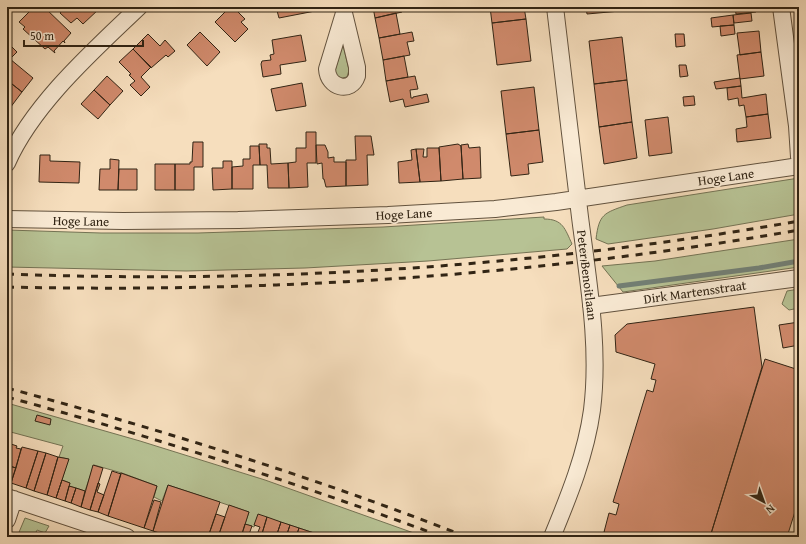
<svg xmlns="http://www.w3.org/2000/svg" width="806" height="544" font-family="'Gentium Book Plus',serif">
  <rect width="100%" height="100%" fill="#f6debd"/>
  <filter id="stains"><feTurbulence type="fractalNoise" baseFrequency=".005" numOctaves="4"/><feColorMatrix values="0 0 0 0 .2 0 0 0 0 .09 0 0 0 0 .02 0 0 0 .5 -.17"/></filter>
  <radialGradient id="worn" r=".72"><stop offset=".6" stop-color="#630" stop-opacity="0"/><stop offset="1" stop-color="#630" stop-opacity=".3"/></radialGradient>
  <!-- green -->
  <path fill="#b7c294" stroke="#747354" d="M343,45L349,70L347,77L342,78L337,76L335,71L336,67Z
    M799,178V214L713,229L608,244L596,239C599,214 604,213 627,205Z
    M544,217V219C563,219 565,229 572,244L567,249L428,261L305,268L186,271L7,267V230L101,233H198L383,227Z
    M799,239V267L623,292L602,266L655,261Z
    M799,289V308L789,310L782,304L787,291Z
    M7,403L140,441L265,480L425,537H361L349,532L347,537H327L258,515L254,527L245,524L249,512L168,485L162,501L154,497L157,486L122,473L94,465L85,491L69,486L70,483L62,480L68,459L59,457L63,446L7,431Z
    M25,518L49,526L45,533L37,530L34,537H17Z"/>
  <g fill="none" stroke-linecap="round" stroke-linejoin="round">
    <!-- stream -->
    <path stroke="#727f75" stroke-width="5" d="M619,286L759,268L799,261"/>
  </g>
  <!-- building -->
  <path fill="#d08a6c" stroke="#312414" d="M34,7H44L71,33L64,41L65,43L63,41L54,51L55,53L48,47L45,49L23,29L25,27L19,22Z
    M65,7L68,8L69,7H96L99,9L83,24L77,18L71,23L60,13Z
    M230,7H233L245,19L241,22L248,29L235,42L215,22Z
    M276,7H314L315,11L279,18Z
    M373,7H402V12L375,18Z
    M490,7H524L526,19L492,23Z
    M586,7H620V11L587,14Z
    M735,7H755L756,12L736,14Z
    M396,13L400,34L379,38L375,18Z
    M751,13L752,21L734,23L733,15Z
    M733,15L734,25L712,27L711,18Z
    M526,19L531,61L497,65L492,23Z
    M734,25L735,34L721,36L720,26Z
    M759,31L761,52L740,55L737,33Z
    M200,32L220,52L207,66L187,45Z
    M412,32L414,41L407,42L410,55L383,60L379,38Z
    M148,34L160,46L165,40L175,51L168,57L166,55L151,68L133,49Z
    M675,34H684L685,46L676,47Z
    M301,35L306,61L280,65L281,74L263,77L261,64L262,61L271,60L270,55L274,54L272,40Z
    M622,37L627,80L594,84L589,41Z
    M7,42L17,52L10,59L33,78L22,92L7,80Z
    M133,49L151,67L141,77L150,87L141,96L130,85L135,81L129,75L131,74L119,62Z
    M761,52L764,76L740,79L737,55Z
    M404,56L408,77L386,81L383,60Z
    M679,65H686L688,76L680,77Z
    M107,76L123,91L110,105L94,90Z
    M415,76L418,89L410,90L411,98H413V97L427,94L429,102L405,107L403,99L390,102L386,81Z
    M740,78L741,86L716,89L714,82Z
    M7,80L22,92L10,108L7,105Z
    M627,80L632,122L599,127L594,84Z
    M302,83L306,106L276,111L271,89Z
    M741,86L742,98L766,94L768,114L746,117L744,105L739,106L738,98L728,100L727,88Z
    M534,87L539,130L506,134L501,91Z
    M94,90L110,105L98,119L81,104Z
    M694,96L695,105L684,106L683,97Z
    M768,114L771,138L737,142L736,129L747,127L746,117Z
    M668,117L672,153L649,156L645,120Z
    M632,122L637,158L604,164L599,127Z
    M539,130L543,162L528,164L529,174L511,176L506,134Z
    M306,132H316V163H307L308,187L289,188L288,163L296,162V148H306Z
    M355,136H371L374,155H367L368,185L346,186V160H356Z
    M193,142H203V167H194V190H175V164H190V162H192Z
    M259,144H267V148H270L271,164L288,163L289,188H268L267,165H260Z
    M458,144L461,146L463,179L441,181L439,147Z
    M468,144L469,148L480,147L481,178L463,179L461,145Z
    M316,145H325L328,152V158L334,157V162H346V186L326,187L324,179H323L322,163L317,164Z
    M250,146H259L260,165H253V189H232V167L243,166V159H250Z
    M427,148H439L441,181L420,182L416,149H424L423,157H427Z
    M416,149L420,182L399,183L398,162L412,160L411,150Z
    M40,155H50V161L80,162L79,183L39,182Z
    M110,159L119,160L118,190H99L100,169H110Z
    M223,161H232V189L213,190L212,168H223Z
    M155,164H175V190H155Z
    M119,169H137V190H118Z
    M754,307L762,367L710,537H616L604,532L609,513L616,515L619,504L613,502L647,390L653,392L656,380L651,379L655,364L616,352L615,335L627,324Z
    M799,322V345L783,348L779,325Z
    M765,359L799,370V499L787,537H710Z
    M37,415L51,419L50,425L35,421Z
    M8,443L17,446L16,448L21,449L16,468L7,465Z
    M22,447L38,451L26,488L11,483Z
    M38,451L46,453L34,491L26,488Z
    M46,453L58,457L47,495L34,491Z
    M58,457L69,459L56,498L47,495Z
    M93,465L103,468L90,510L81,507Z
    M9,466L16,468L11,483L7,482V473Z
    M112,471L121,474L108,516L98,512Z
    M121,473L157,486L144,528L108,516Z
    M62,480L70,483L65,501L56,498Z
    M98,483L100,484L97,492L104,495L98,512L90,510Z
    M168,485L220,502L208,537H172L153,531Z
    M69,486L76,488L71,503L65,501Z
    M76,488L85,491L81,507L71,503Z
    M154,500L161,502L153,531L144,528Z
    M229,505L249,512L241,537H218Z
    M216,514L225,517L218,537H208Z
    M258,514L267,517L261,537H256L260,527L254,525Z
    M267,517L281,522L276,537H261Z
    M281,522L290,525L286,537H276Z
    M245,524L252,526L248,537H241Z
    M290,525L299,528L296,537H286Z
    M299,528L317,534L316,537H296Z"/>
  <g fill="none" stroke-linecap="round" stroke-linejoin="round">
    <defs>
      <path id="minor" d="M343,7L344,13L357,67C357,70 357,74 357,76C351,94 328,88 327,69L344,13
        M781,7L797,126L799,157
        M7,163C33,104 93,51 139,7
        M7,219L123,221L238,220L388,215L495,209L556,202L799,166
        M591,306L799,278
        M7,497L127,537
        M7,520L14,499
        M552,537C569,496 586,454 592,410C600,346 588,281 580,217C571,147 563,77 555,7"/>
    </defs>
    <!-- minor casing -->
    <use href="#minor" stroke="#62523e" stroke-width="18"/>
    <!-- minor -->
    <use href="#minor" stroke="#f9ead4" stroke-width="16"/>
    <!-- rail -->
    <path stroke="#312414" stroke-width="3" stroke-dasharray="7 7" stroke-linecap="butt" d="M7,274C272,284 537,267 799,221
      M7,287C272,293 537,276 799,230
      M7,388C162,430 317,478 467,537
      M7,397C154,437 300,484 443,537"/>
  </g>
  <g text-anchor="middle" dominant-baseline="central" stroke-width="3.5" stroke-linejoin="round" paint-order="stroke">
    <!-- street labels -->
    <g font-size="13" fill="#312414" stroke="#f9ead4">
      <text transform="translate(726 177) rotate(-8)">Hoge Lane</text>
      <text transform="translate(404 214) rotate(-3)">Hoge Lane</text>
      <text transform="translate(81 221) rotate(1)">Hoge Lane</text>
      <text transform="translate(587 275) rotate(83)">Peter Benoitlaan</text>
      <text transform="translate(695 292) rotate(-8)">Dirk Martensstraat</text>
    </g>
  </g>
  <!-- margin -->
  <rect width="806" height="544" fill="none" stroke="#f6debd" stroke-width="24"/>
  <rect x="8" y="8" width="790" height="528" fill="none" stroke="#312414" stroke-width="2"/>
  <rect x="12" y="12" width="782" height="520" fill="none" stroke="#312414"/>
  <!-- north arrow -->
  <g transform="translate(764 502) rotate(139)" stroke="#f9ead4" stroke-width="3" paint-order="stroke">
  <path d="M0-3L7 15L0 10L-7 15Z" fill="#312414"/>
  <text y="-6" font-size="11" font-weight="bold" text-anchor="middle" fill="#312414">N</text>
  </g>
  <!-- scale -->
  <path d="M24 40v6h119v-6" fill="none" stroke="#312414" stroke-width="2"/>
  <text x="30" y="40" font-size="12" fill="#312414" stroke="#f9ead4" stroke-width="3" paint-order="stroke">50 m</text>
  <rect width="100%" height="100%" filter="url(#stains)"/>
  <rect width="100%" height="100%" fill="url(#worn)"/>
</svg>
